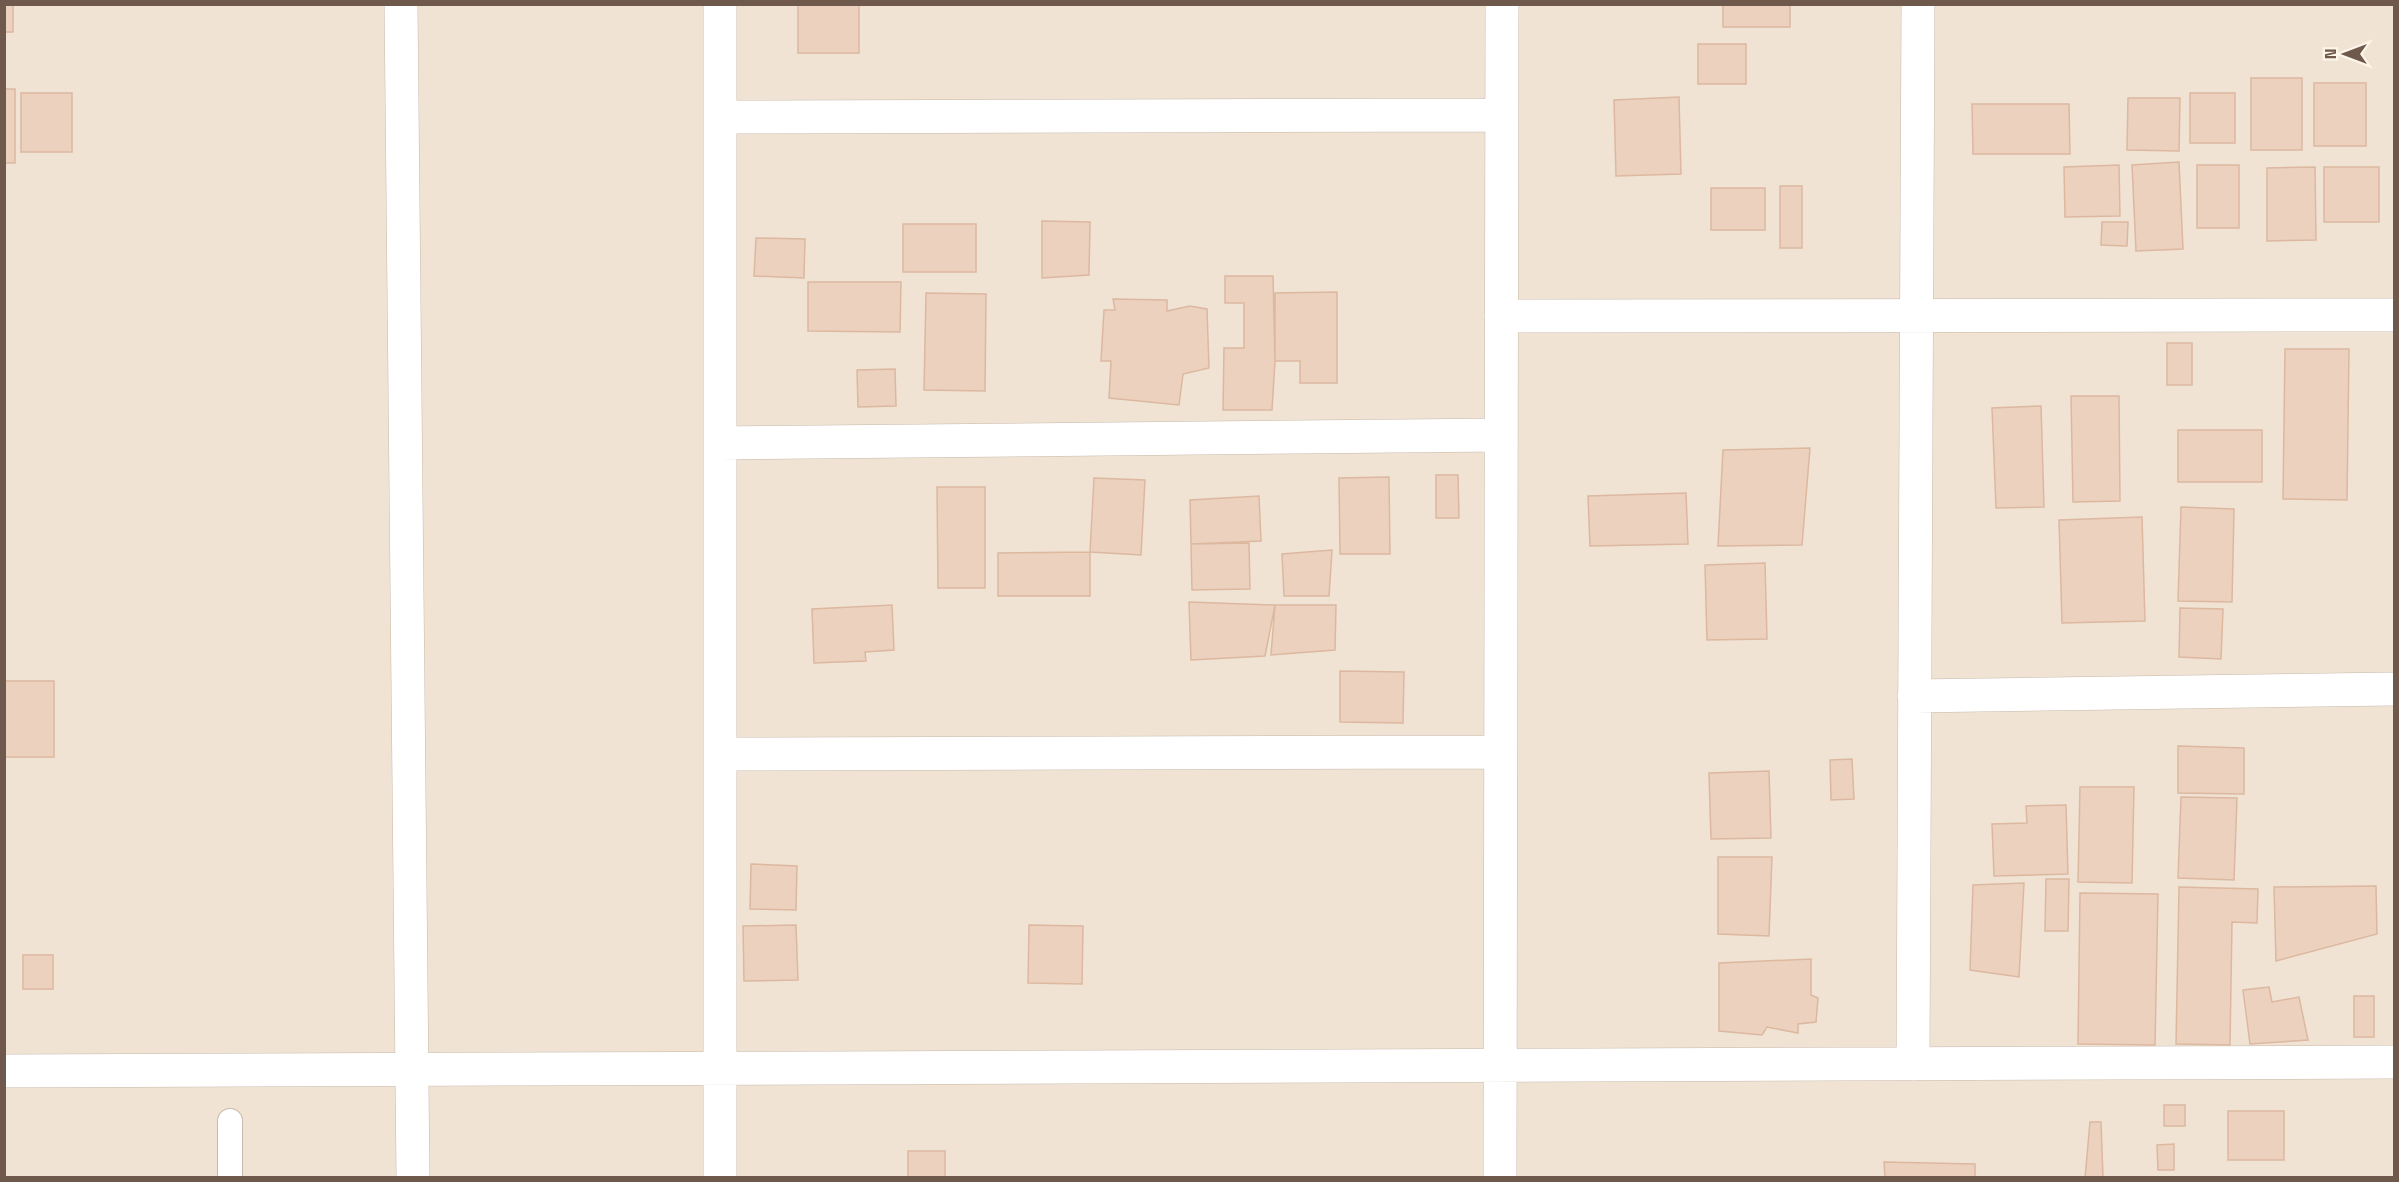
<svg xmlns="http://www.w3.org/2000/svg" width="2399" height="1182" font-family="'Space Grotesk',sans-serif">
  <rect width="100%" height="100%" fill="#f9f1e3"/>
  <!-- residential -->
  <path fill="#f0e3d3" d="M5,5H2394V1177H5Z"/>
  <!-- building -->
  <path fill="#ecd1be" stroke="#dcb8a0" stroke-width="1.5" d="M4,4H13V32H4Z
    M798,4H859V53H798Z
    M1723,4H1790V27H1723Z
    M1698,44H1746V84H1698Z
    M2251,78H2302V150H2251Z
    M2314,83H2366V146H2314Z
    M4,89H15V163H4Z
    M21,93H72V152H21Z
    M2190,93H2235V143H2190Z
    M1679,97L1681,174L1616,176L1614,100Z
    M2128,98H2180L2179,151L2127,150Z
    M1972,104H2069L2070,154H1973Z
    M2179,162L2183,249L2136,251L2132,165Z
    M2119,165L2120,216L2065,217L2064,167Z
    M2197,165H2239V228H2197Z
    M2315,167L2316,240L2267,241V168Z
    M2324,167H2379V222H2324Z
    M1780,186H1802V248H1780Z
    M1711,188H1765V230H1711Z
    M1042,221L1090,222L1089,275L1042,278Z
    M2102,222H2128L2127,246L2101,245Z
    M903,224H976V272H903Z
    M756,238L805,239L804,278L754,276Z
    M1225,276H1273L1275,361L1272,410H1223L1224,348H1244V303H1225Z
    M808,282H901L900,332L808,331Z
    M1337,292V383H1300V361H1275V293Z
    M926,293L986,294L985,391L924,390Z
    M1113,299L1167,300V311L1190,306L1207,309L1209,368L1183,374L1179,405L1109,398L1111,361H1101L1104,310H1115Z
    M2167,343H2192V385H2167Z
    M2285,349H2349L2347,500L2283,499Z
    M895,369L896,406L858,407L857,370Z
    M2071,396H2119L2120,501L2073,502Z
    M2041,406L2044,507L1996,508L1992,408Z
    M2178,430H2262V482H2178Z
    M1810,448L1802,545L1718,546L1723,450Z
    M1436,475H1458L1459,518H1436Z
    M1389,477L1390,554H1340L1339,478Z
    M1094,478L1145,480L1141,555L1090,552Z
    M937,487H985V588H938Z
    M1686,493L1688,544L1590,546L1588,496Z
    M1259,496L1261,541L1191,544L1190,500Z
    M2181,507L2234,509L2232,602L2178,601Z
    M2142,517L2145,621L2062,623L2059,520Z
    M1249,543L1250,589L1192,590L1191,544Z
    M1332,550L1329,596H1284L1282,554Z
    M1090,552V596H998V553Z
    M1765,563L1767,639L1707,640L1705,565Z
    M1189,602L1275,605L1265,656L1191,660Z
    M892,605L894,650L865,652L866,661L814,663L812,609Z
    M1275,605H1336L1335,650L1271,655Z
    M2180,608L2223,609L2221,659L2179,657Z
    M1340,671L1404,672L1403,723L1340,722Z
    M4,681H54V757H4Z
    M2178,746L2244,748V794L2178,793Z
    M1852,759L1854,799L1831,800L1830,760Z
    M1769,771L1771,838L1711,839L1709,773Z
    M2080,787H2134L2132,883L2078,882Z
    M2181,797L2237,798L2234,880L2178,878Z
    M2066,805L2068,874L1994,876L1992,824L2027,823L2026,806Z
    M1718,857H1772L1769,936L1718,934Z
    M751,864L797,866L796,910L750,909Z
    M2046,879H2069L2068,931H2045Z
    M2024,883L2019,977L1970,970L1973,885Z
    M2376,886L2377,934L2276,961L2274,887Z
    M2179,887L2258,889L2257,923L2232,922L2230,1045L2176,1044Z
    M2080,893L2158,894L2155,1045L2078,1044Z
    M796,925L798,980L744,981L743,926Z
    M1029,925L1083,926L1082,984L1028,983Z
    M23,955H53V989H23Z
    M1811,959V995L1818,998L1816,1022L1798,1024V1033L1767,1027L1762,1035L1719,1031V963Z
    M2269,987L2272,1002L2299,997L2308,1040L2250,1044L2243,990Z
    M2354,996H2374V1037H2354Z
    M2164,1105H2185V1126H2164Z
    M2228,1111H2284V1160H2228Z
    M2090,1122H2101L2103,1178H2085Z
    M2174,1144V1170H2158L2157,1145Z
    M908,1151H945V1178H908Z
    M1884,1162L1975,1164V1178H1885Z"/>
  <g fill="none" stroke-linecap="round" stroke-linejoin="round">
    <defs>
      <path id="service" d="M230,1178V1121"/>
      <path id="minor" d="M720,4V1178
        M720,117L1501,115
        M1501,316L2394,315
        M720,443L1501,435
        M1914,696L2394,689
        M720,754L1500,752
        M1913,1064L1918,4
        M4,1071L2394,1062
        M1500,1178L1502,4"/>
      <path id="tertiary" d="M401,4L413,1178"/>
    </defs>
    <!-- service casing -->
    <use href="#service" stroke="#c8b9ab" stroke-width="26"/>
    <!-- minor casing -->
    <use href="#minor" stroke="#c8b9ab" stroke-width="34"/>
    <!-- tertiary casing -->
    <use href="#tertiary" stroke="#c8b9ab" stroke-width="34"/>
    <!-- service -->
    <use href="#service" stroke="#fff" stroke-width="24"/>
    <!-- minor -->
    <use href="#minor" stroke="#fff" stroke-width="33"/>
    <!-- tertiary -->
    <use href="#tertiary" stroke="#fff" stroke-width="33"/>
  </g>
  <!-- border -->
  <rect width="2399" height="1182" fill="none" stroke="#6e594c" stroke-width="12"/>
  <!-- north arrow -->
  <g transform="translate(2345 54) rotate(270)" stroke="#fdf5e9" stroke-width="4.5" paint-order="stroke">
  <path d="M0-4.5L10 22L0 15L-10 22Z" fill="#6e594c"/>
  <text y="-9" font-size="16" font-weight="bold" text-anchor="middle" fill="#6e594c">N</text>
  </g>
</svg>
